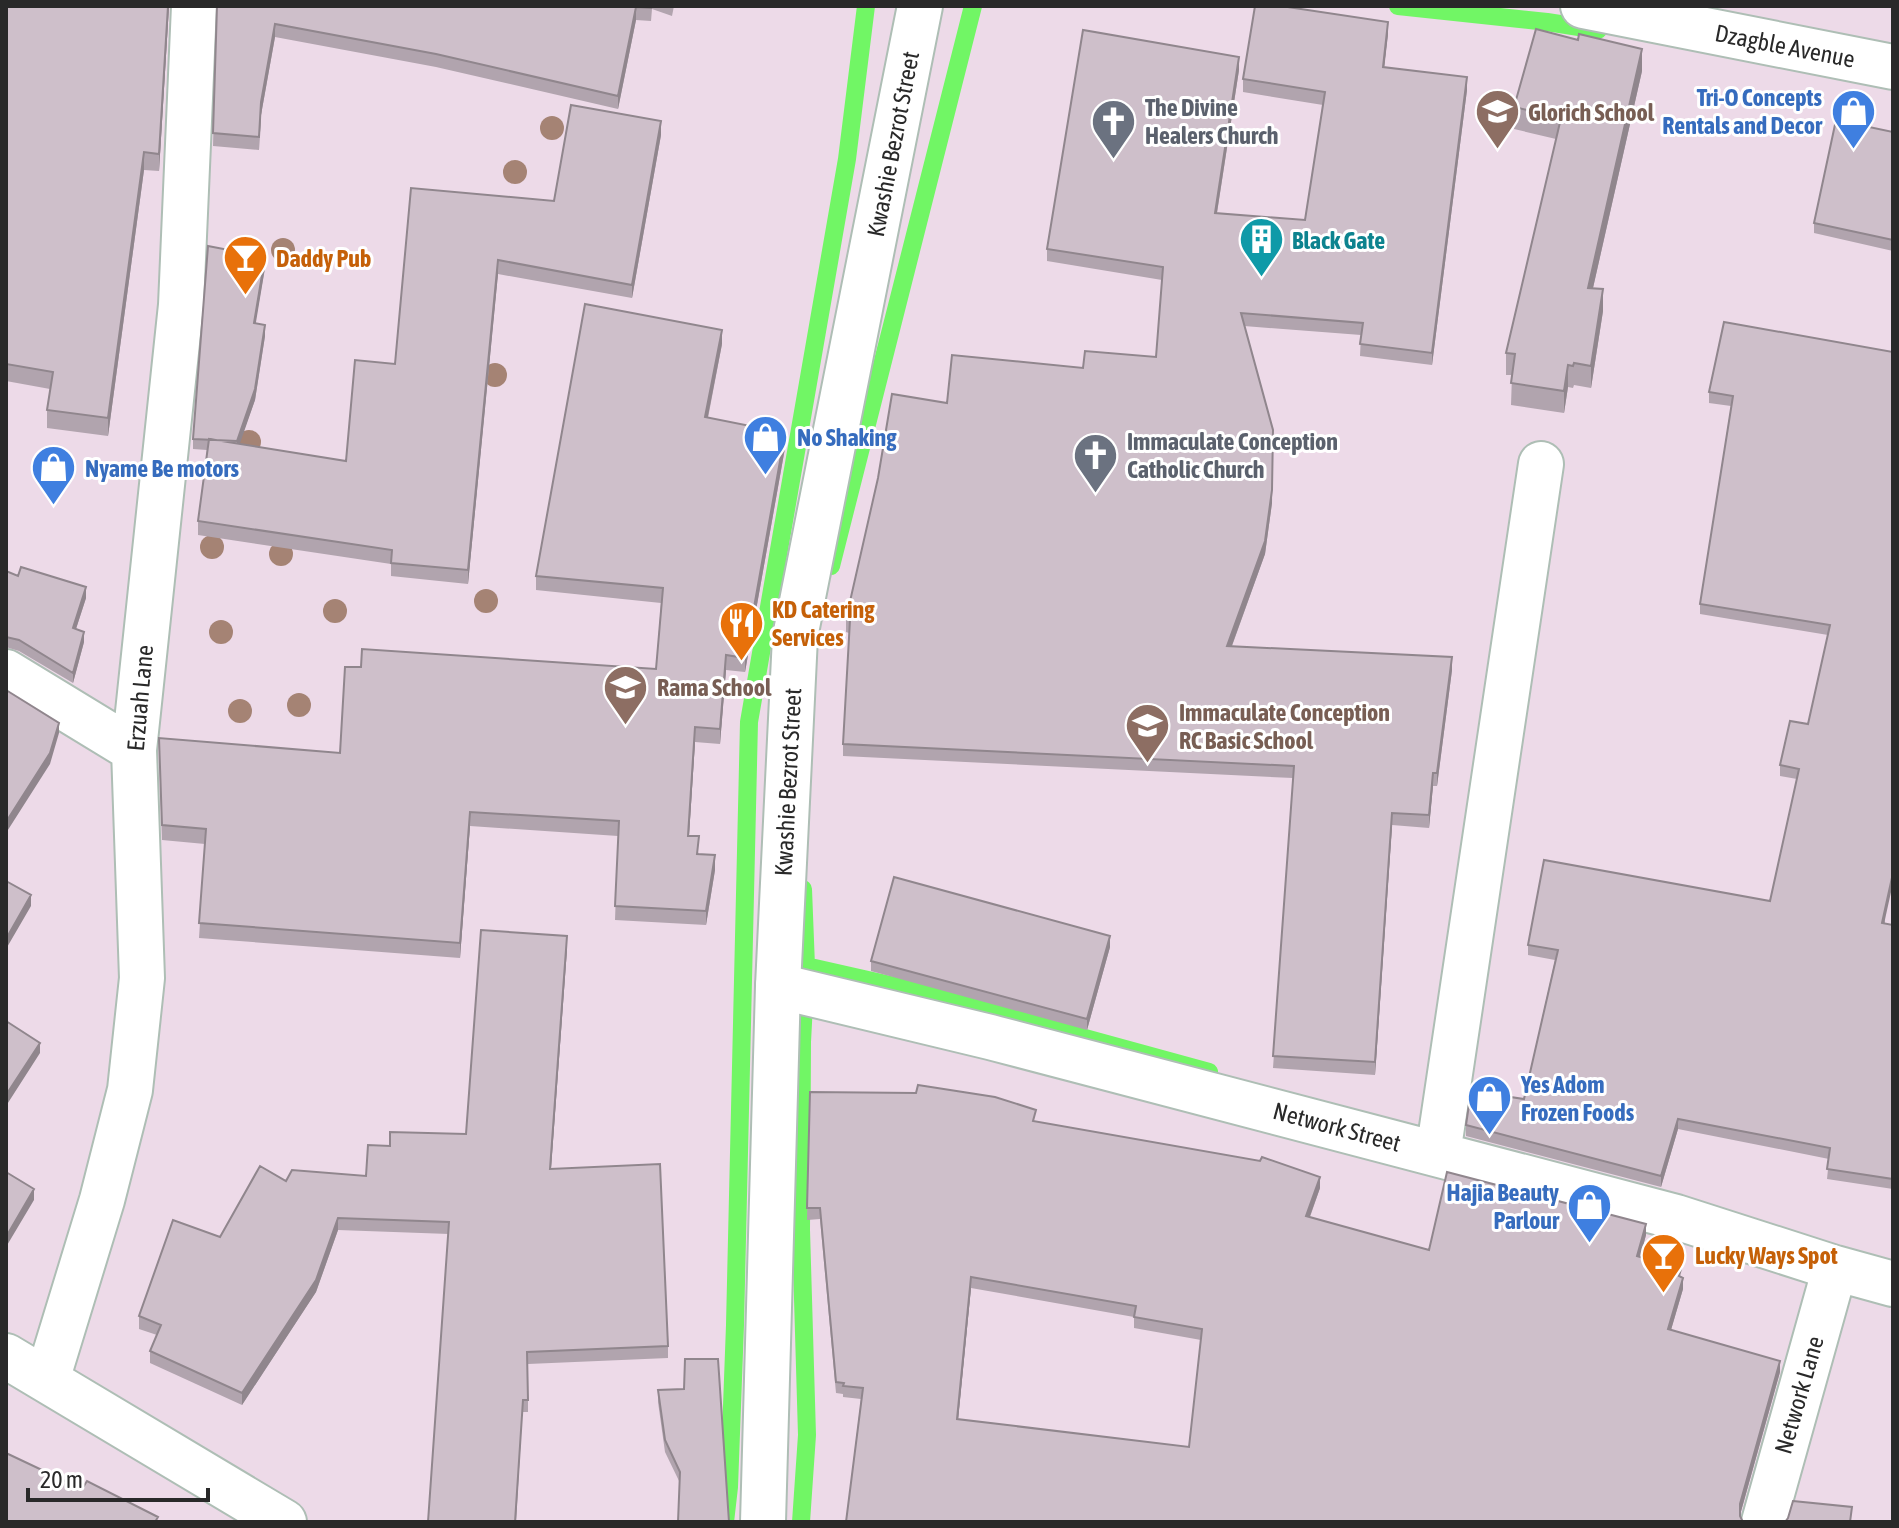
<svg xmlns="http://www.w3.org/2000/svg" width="1899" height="1528" font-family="'Asap Condensed',sans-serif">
  <rect width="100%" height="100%" fill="#eddae8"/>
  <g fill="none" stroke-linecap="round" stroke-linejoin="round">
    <!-- stream -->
    <path stroke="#71f665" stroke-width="18" d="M1398,6L1547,22L1598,30
      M831,566L973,6
      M806,966L899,987L1209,1072
      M725,1522L729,1487L735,1325L749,722L847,159L866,6
      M801,1522L807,1435L801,1230L802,1042L806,966L803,889"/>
    <defs>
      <path id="minor" d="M1583,6L1893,67
        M6,672L134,750
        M778,986L990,1037L1676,1217L1835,1268L1893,1284
        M1438,1154L1541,464
        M6,1356L284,1522
        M47,1380L102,1200L130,1090L142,978L134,750L181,305L194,6
        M1764,1522L1835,1268"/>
      <path id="tertiary" d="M763,1522L778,986L795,637L920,6"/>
    </defs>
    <!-- minor casing -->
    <use href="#minor" stroke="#aebeb5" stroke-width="48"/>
    <!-- tertiary casing -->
    <use href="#tertiary" stroke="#aebeb5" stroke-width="48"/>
    <!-- minor -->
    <use href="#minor" stroke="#fff" stroke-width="44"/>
    <!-- tertiary -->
    <use href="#tertiary" stroke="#fff" stroke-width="44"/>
  </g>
  <!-- trees -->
  <g fill="#a58374">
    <circle cx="552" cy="128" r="12"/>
    <circle cx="515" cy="172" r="12"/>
    <circle cx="283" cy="250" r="12"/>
    <circle cx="495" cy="375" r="12"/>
    <circle cx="249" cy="442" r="12"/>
    <circle cx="212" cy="547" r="12"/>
    <circle cx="281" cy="554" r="12"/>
    <circle cx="486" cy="601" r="12"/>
    <circle cx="335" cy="611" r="12"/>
    <circle cx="221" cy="632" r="12"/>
    <circle cx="299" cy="705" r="12"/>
    <circle cx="240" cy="711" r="12"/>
  </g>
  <!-- wall -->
  <path fill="#b1a4ae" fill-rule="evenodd" d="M6,6H169L159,171L144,170L108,436L47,428V410L50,389L6,381Z
    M217,6H674L672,16L652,9L651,21L636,20L618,109L436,67L275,37L261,115L259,150L213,146Z
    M1388,34L1384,67L1467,90L1432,365L1360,356L1361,335L1244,326L1272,503L1265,554L1232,646L1452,670L1437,786H1433L1429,828L1392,825L1375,1075L1273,1068L1293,778L843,756V744L849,633L846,632V619L947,403L1083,368L1156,357L1162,280L1047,261V249L1239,70L1217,213L1305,220L1323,105L1243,92V79Z
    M1642,71L1593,288L1603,311L1591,388L1574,385L1573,388L1568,387L1564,413L1511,405L1512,375H1506V353L1556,139L1514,129V107Z
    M1893,132V251L1814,233V223Z
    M661,135L632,298L498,274L468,584L391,576V564L198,535V521L207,450L193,449V439L265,268L255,324L265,336L255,400L239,444L346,461L395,364L554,201Z
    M722,344L708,418L785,448L745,672L726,670L720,744L695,742L689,836L699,854L715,870L706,925L615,920L618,836L470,826L460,958L199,938L205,844L162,840L159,753H340L656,669L661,603L536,590V576Z
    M1893,352L1885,923L1893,925V1189L1827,1179L1829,1159L1678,1129L1661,1187L1466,1136V1125L1524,1099L1555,960L1528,955V945L1770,901L1797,779L1780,776V765L1808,724L1828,635L1700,614V604L1731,406L1709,403V392Z
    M6,571L18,576L86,598L76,629L84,642L73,683L19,651L6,647Z
    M1110,947L1087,1030L871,971V961Z
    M567,949L551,1169L668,1346V1358L528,1364V1412H523L449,1234L338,1230L316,1292L242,1405L150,1363V1351L157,1335L139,1329V1316L220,1237L286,1181L366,1176L390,1146L466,1134Z
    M810,1092L1036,1122L1320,1188L1310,1217L1429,1250L1646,1235L1640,1257L1681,1277L1683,1289L1671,1330L1780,1372L1740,1515L846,1522L861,1399L843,1397V1394L836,1393L820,1219L807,1220ZM971,1288L1134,1317V1328L1201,1340L1189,1447L958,1420Z
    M658,1390L729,1522L680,1483L665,1452L658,1402Z"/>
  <!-- shaded-wall -->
  <path fill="#90868d" d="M168,6H169L159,171V154Z
    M636,7V20L618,109V96Z
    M1388,22V34L1383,79V67Z
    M275,24V37L261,115L259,150L261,102Z
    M1642,49V71L1588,310V288Z
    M1239,57V70L1215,225V213Z
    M1467,77V90L1432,365V353Z
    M661,121V135L632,298V285Z
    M144,152V170L108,436V418Z
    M265,257V268L254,334V323Z
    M498,260V274L468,584V570Z
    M1603,289V311L1591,388V366Z
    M265,325V336L255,400L237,452V441Z
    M722,330V344L705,431V417Z
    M1568,365V387L1564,413V391Z
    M1273,430L1272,503L1265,554L1227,659V646Z
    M785,433V448L745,672V658Z
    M86,587V598L73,638V628Z
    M84,632V642L73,683V673Z
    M726,655V670L720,744V729Z
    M1452,657V670L1437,786V773Z
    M59,723V733L50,764L6,833V822Z
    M695,727V742L688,850V836Z
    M1433,773V786L1429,828V815Z
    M470,812V826L460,958V943Z
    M1392,813V825L1375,1075V1062Z
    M715,855V870L706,925V911Z
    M1893,873V883L1882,933V923Z
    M31,895V906L6,949V939Z
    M567,936V949L550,1181V1169Z
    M1110,936V947L1087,1030V1019Z
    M40,1043V1053L6,1106V1095Z
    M1678,1119V1129L1661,1187V1176Z
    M1320,1177V1188L1306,1227V1216Z
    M34,1189V1200L6,1247V1237Z
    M338,1218V1230L316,1292L242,1405V1393Z
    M1646,1224V1235L1637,1268V1256Z
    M971,1277V1288L957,1431V1419Z
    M1683,1278V1289L1668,1340V1329Z
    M1780,1361V1372L1740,1515V1504Z
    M523,1400L516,1522H515Z"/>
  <!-- building -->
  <path fill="#cebfca" stroke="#90868d" stroke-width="2" fill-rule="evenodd" d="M6,6H168L159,154L144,152L108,418L47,410L53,372L6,364Z
    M217,6H651V8L636,7L618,96L436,54L275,24L261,102L259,137L213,133Z
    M1255,6H1281L1388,22L1383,67L1467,77L1432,353L1360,344L1363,323L1241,313L1273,430L1272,490L1265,541L1227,646L1452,657L1437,773H1433L1429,815L1392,813L1375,1062L1273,1056L1294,766L843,744L850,620L846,619L878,478L892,394L947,403L952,355L1083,368L1085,351L1156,357L1163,267L1047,249L1083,30L1239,57L1215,213L1305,220L1325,92L1243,79Z
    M1536,29L1578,40L1579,34L1642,49L1588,288L1603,289L1591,366L1574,363L1573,366L1568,365L1564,391L1511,383L1515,354L1506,353L1561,118L1514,107Z
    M571,105L661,121L632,285L498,260L468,570L391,563L392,550L198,521L209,439L346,461L355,360L395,364L411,188L554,201Z
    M1836,120L1893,132V240L1814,223Z
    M208,246L265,257L254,323L265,325L255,389L237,441L193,439Z
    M585,304L722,330L705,417L785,433L745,658L726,655L720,729L695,727L688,836H699L697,854L715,855L706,911L615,906L619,821L470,812L460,943L199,923L206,829L162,825L159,738L340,753L345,667H361L362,649L656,669L663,588L536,576Z
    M1724,322L1893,352V873L1882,923L1893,925V1179L1827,1169L1830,1148L1678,1119L1661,1176L1466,1125L1471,1091L1524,1099L1558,950L1528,945L1544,860L1770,901L1799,769L1780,765L1790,721L1808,724L1830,625L1700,604L1733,396L1709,392Z
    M21,567L86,587L73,628L84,632L73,673L19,640L6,637V571L18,576Z
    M6,690L59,723L50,753L6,822Z
    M894,877L1110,936L1087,1019L871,961Z
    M6,881L31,895L6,939Z
    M481,930L567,936L550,1169L660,1164L668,1346L527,1352L528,1400H523L515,1522H428L449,1222L338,1218L316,1280L242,1393L150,1351L161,1325L139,1316L173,1220L220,1237L260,1166L286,1181L292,1170L366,1176L368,1145L390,1146V1132L466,1134Z
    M6,1021L40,1043L6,1095Z
    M918,1085L995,1097L1036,1110L1033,1121L1260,1161L1262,1157L1320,1177L1306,1216L1429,1250L1447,1172L1646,1224L1637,1256L1681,1269L1679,1276L1683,1278L1668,1329L1780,1361L1740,1504V1516L1743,1522H846L863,1388L843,1386L844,1383L836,1382L820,1208H807L810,1092L916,1093ZM971,1277L1136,1306L1134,1317L1202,1329L1189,1447L957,1419Z
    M6,1172L34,1189L6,1237Z
    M685,1359H718L729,1522H678L680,1472L665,1440L658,1390L684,1389Z
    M6,1453L82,1489L87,1481L158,1517L155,1522H6Z
    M1793,1501L1852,1507L1850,1522H1785L1788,1518Z"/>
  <!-- icons -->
  <defs>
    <symbol id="shop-pin" viewBox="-11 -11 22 30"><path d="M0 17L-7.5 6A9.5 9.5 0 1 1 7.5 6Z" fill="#3f7fe0" stroke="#fff"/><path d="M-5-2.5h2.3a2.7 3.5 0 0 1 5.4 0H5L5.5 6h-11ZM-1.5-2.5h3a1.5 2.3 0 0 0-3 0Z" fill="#fff"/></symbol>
    <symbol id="school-pin" viewBox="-11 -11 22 30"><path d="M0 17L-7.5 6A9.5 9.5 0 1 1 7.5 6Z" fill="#8d6e63" stroke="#fff"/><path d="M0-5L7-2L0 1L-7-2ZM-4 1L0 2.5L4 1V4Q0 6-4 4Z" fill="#fff"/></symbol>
    <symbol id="church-pin" viewBox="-11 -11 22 30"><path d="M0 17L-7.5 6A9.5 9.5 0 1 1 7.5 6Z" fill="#6b7280" stroke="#fff"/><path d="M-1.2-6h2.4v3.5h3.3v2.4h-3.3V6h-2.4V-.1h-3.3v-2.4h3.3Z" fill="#fff"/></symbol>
    <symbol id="building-pin" viewBox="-11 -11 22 30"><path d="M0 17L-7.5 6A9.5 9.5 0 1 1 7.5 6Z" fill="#0f9aa8" stroke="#fff"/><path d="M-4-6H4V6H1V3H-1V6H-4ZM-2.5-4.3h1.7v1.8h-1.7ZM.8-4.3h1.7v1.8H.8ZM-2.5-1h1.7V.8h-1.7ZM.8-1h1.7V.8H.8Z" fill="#fff"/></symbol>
    <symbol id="bar-pin" viewBox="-11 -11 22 30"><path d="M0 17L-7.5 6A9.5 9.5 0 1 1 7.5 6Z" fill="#e8710a" stroke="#fff"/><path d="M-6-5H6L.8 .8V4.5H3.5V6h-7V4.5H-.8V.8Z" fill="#fff"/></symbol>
    <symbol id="restaurant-pin" viewBox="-11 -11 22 30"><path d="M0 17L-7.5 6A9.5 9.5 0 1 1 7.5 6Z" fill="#e8710a" stroke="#fff"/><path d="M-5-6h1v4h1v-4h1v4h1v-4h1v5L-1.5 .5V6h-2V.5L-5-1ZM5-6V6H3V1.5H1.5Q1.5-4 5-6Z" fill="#fff"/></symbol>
  </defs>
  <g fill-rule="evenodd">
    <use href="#shop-pin" x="1828" y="86" width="51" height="69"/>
    <use href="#school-pin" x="1472" y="86" width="51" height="69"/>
    <use href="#church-pin" x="1088" y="96" width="51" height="69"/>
    <use href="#building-pin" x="1236" y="214" width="51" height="69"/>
    <use href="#bar-pin" x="220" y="232" width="51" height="69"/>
    <use href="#shop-pin" x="740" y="412" width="51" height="69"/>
    <use href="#church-pin" x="1070" y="430" width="51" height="69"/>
    <use href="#shop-pin" x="28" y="442" width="51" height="69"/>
    <use href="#restaurant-pin" x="716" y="598" width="51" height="69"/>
    <use href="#school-pin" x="600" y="662" width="51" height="69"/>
    <use href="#school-pin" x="1122" y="700" width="51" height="69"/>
    <use href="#shop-pin" x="1464" y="1072" width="51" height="69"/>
    <use href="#shop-pin" x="1564" y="1180" width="51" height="69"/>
    <use href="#bar-pin" x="1638" y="1230" width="51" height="69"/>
  </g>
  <g text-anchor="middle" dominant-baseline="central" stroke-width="6" stroke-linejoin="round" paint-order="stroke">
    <!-- street labels -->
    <g font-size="24" fill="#292929" stroke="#fff">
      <text transform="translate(1785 46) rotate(11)">Dzagble Avenue</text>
      <text transform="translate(893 144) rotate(-79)">Kwashie Bezrot Street</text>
      <text transform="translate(140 698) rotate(-85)">Erzuah Lane</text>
      <text transform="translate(788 782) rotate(-87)">Kwashie Bezrot Street</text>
      <text transform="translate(1337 1127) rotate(15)">Network Street</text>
      <text transform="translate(1799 1395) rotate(-74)">Network Lane</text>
    </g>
    <!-- shop labels -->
    <g font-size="24" font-weight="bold" fill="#366cbe" stroke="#fff" text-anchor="start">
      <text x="1822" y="97" text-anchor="end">Tri-O Concepts<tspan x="1822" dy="28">Rentals and Decor</tspan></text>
      <text x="797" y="437">No Shaking</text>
      <text x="85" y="468">Nyame Be motors</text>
      <text x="1521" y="1084">Yes Adom<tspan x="1521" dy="28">Frozen Foods</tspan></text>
      <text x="1559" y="1192" text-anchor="end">Hajia Beauty<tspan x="1559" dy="28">Parlour</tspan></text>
    </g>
    <!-- worship labels -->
    <g font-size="24" font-weight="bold" fill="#5b616d" stroke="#fff" text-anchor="start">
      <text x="1145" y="107">The Divine<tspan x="1145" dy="28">Healers Church</tspan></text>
      <text x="1127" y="441">Immaculate Conception<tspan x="1127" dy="28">Catholic Church</tspan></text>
    </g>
    <!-- education labels -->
    <g font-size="24" font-weight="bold" fill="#785e54" stroke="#fff" text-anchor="start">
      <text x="1528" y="112">Glorich School</text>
      <text x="657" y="687">Rama School</text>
      <text x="1179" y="712">Immaculate Conception<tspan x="1179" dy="28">RC Basic School</tspan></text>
    </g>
    <!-- culture labels -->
    <g font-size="24" font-weight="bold" fill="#0d838f" stroke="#fff" text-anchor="start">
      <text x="1292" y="240">Black Gate</text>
    </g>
    <!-- food labels -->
    <g font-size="24" font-weight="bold" fill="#c56008" stroke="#fff" text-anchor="start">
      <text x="276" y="258">Daddy Pub</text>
      <text x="772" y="609">KD Catering<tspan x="772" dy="28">Services</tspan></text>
      <text x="1695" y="1255">Lucky Ways Spot</text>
    </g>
  </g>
  <!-- border -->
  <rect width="1899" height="1528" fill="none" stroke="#292929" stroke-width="16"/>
  <!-- scale -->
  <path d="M28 1488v12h180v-12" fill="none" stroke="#292929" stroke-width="4"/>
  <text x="40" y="1488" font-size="24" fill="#292929" stroke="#ffffff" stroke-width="6" paint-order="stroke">20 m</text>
</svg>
